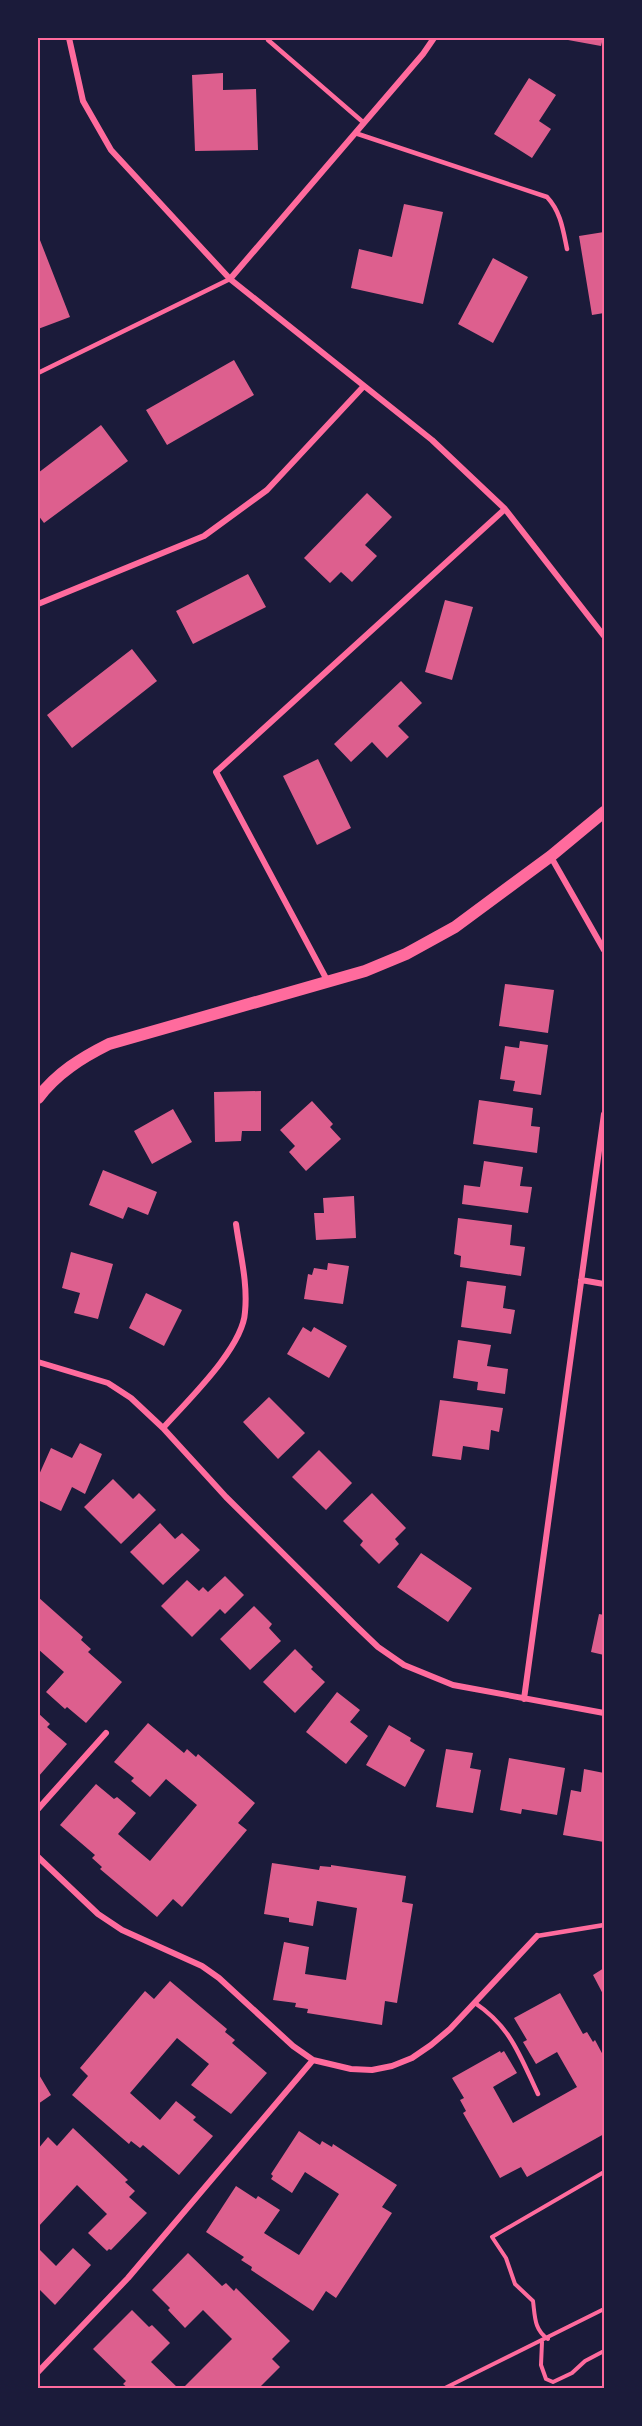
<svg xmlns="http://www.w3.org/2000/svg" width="642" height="2426" font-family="Barlow,sans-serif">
  <rect width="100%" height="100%" fill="#1b1b3a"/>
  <!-- building -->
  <path fill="#dd5f8e" d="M557,38H603L601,46Z
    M223,73V90L256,89L258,150L195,151L192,75Z
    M529,78L556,95L539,121L551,129L532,158L494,134Z
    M404,204L443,212L423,304L351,288L359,249L392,257Z
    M604,232V313L592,315L579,236Z
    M38,235L70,317L38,329Z
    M493,258L528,277L493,343L458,324Z
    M234,360L254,395L167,445L146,410Z
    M101,425L128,461L44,523L38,515V473Z
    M367,493L392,517L365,545L377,556L352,582L341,572L330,583L304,558Z
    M248,574L266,607L193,644L176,611Z
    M445,600L473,607L452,680L425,672Z
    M132,649L157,681L72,748L47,715Z
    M401,681L422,703L398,726L409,737L387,758L372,742L351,762L334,744Z
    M318,759L351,828L317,845L283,776Z
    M505,984L554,990L548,1033L499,1026Z
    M520,1041L548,1045L541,1095L513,1091L515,1081L500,1079L505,1046L519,1048Z
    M261,1091V1131H242L241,1141L215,1142L214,1092Z
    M479,1100L533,1108L531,1126L540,1127L537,1153L473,1144Z
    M312,1101L333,1124L330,1127L341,1139L306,1171L289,1152L295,1146L280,1130Z
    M173,1109L192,1142L152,1164L134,1131Z
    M484,1161L523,1167L520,1186L532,1187L528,1213L462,1204L464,1185L480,1187Z
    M103,1170L157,1192L148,1215L128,1207L123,1219L89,1205Z
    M354,1196L356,1238L316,1240L314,1213H324L323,1198Z
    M458,1218L512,1225L510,1245L525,1247L521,1276L460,1267L461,1256L454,1254Z
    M71,1252L113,1264L98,1319L74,1313L80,1293L62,1288Z
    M328,1263L349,1266L343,1304L304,1299L308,1274L312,1275L314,1268L327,1270Z
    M467,1281L506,1286L503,1308L515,1310L511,1334L461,1327Z
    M146,1293L182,1310L164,1346L129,1328Z
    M303,1327L311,1332L314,1327L347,1346L329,1378L287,1354Z
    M458,1340L491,1345L487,1366L508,1369L505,1394L477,1390L478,1382L453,1378Z
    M269,1397L305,1433L278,1459L243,1422Z
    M440,1400L503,1408L499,1432L491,1430L489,1450L463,1446L461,1460L432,1456Z
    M80,1443L102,1454L85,1494L72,1487L61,1511L38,1500V1477L51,1448L72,1458Z
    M319,1450L352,1483L326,1510L292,1477Z
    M113,1479L133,1499L139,1493L156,1510L121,1544L84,1507Z
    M372,1493L406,1528L395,1539L399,1544L379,1564L360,1545L363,1541L343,1521Z
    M160,1523L175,1539L182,1533L200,1550L163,1585L130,1552Z
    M421,1553L472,1588L448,1622L397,1587Z
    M225,1576L244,1595L225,1614L220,1609L192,1637L161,1606L187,1580L199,1591L203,1587L208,1592Z
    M38,1597L83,1637L81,1640L91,1649L88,1652L122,1682L86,1723L67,1707L65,1709L46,1692L64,1672L38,1649Z
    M254,1606L272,1624L269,1628L281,1641L250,1670L220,1639Z
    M599,1614L604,1615V1655L591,1652Z
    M295,1649L313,1667L311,1669L325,1682L295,1713L263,1682Z
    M337,1692L360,1710L350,1722L368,1736L346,1764L306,1732Z
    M38,1713L50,1724L47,1727L67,1744L38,1777Z
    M148,1723L184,1753L187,1749L196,1757L198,1754L255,1803L238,1823L247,1830L182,1907L173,1899L157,1917L100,1869L102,1867L92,1858L95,1855L60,1825L96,1784L114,1799L117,1797L136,1813L118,1834L150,1861L197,1805L166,1779L150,1797L131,1781L134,1778L114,1762Z
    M389,1725L411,1738L410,1741L425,1750L405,1787L366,1765Z
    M446,1749L473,1753L470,1768L481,1770L473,1813L436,1807Z
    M509,1758L565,1768L557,1815L522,1809L521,1814L500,1810Z
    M584,1769L604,1773V1842L563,1835L571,1790L581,1792Z
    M272,1863L319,1870L320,1866L331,1867V1865L406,1876L402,1902L413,1904L397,2003L385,2001L382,2025L307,2013L308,2009L295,2007L296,2003L273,2000L284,1942L309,1947L305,1974L346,1980L357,1908L317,1901L313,1926L289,1922V1918L264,1914Z
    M604,1968V1996L593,1975Z
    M170,1981L227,2029L225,2032L235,2040L232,2043L267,2073L231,2114L191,2085L209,2064L177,2038L130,2093L160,2120L176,2101L196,2117L193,2120L213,2136L179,2175L143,2145L140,2148L131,2141L129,2144L72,2095L88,2076L80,2068L145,1991L154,1999Z
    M560,1993L583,2034L587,2032L593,2042L595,2040L604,2057V2134L527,2177L521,2167L500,2178L463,2113L466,2111L460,2100L464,2098L452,2078L500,2051L501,2053L504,2051L517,2073L493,2087L513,2123L577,2087L557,2052L536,2064L523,2042L527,2040L514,2018Z
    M38,2073L51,2095L38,2104Z
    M73,2128L128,2180L125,2182L135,2191L129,2197L147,2213L111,2250L109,2249L107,2251L88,2233L107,2214L77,2185L38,2227V2149L48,2137L57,2146Z
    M299,2131L320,2145L322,2141L332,2147L333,2144L397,2185L382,2207L392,2213L336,2298L326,2291L313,2311L251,2270L252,2267L241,2260L244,2257L206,2232L236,2186L256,2199L258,2196L280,2210L264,2233L299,2255L339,2194L305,2172L292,2193L271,2179L273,2176L271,2174Z
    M38,2248L56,2266L73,2248L91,2265L55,2305L38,2288Z
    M188,2253L222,2286L226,2283L234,2291L236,2288L290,2341L272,2359L280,2367L259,2388H183L232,2339L203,2310L185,2328L168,2310L170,2308L152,2290Z
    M132,2310L149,2327L152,2325L170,2343L151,2362L178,2388H128L123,2384L126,2381L93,2349Z"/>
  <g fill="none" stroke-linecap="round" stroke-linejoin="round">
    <!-- path -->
    <path stroke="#ff6b9d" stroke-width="4" d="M548,2339C534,2330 535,2316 533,2301L515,2284L506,2258L492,2237L604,2172
      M542,2342L541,2365L546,2379L553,2382L572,2373L585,2361L604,2351
      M445,2388L604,2309"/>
    <!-- service -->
    <path stroke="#ff6b9d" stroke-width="4.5" d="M268,38V40L364,123
      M355,133L547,197C561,212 563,230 567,249
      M38,373L230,279
      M537,1936L604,1925
      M475,2003C511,2027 520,2056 538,2094"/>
    <!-- minor -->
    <path stroke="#ff6b9d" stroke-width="6" d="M69,38L83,101L111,150L230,279L432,440L505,509L604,636
      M230,279L423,54L434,38
      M38,604L204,536L267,490L363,387
      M551,857L604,950
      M328,982L216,772L505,509
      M581,1280L604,1284
      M38,1362L108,1383L131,1398L163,1428L226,1497L355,1625L378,1647L404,1665L453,1685L604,1713
      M163,1428C187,1401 243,1348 245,1312C248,1283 240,1253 236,1224
      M524,1699L604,1114
      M38,1809L106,1733
      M38,1857L98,1914L122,1930L202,1966L219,1978L293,2046L313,2060L351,2069L372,2070L392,2066L412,2058L431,2045L450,2029L537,1936
      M38,2372L128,2278L313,2060"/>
    <!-- secondary -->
    <path stroke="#ff6b9d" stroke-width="12" d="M38,1098C57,1073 81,1058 109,1044L365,971L406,954L455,927L551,856L604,812"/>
  </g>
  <!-- border -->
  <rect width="642" height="2426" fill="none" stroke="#1b1b3a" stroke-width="78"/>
  <rect x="39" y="39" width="564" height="2348" fill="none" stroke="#ff6b9d" stroke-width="2"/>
</svg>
